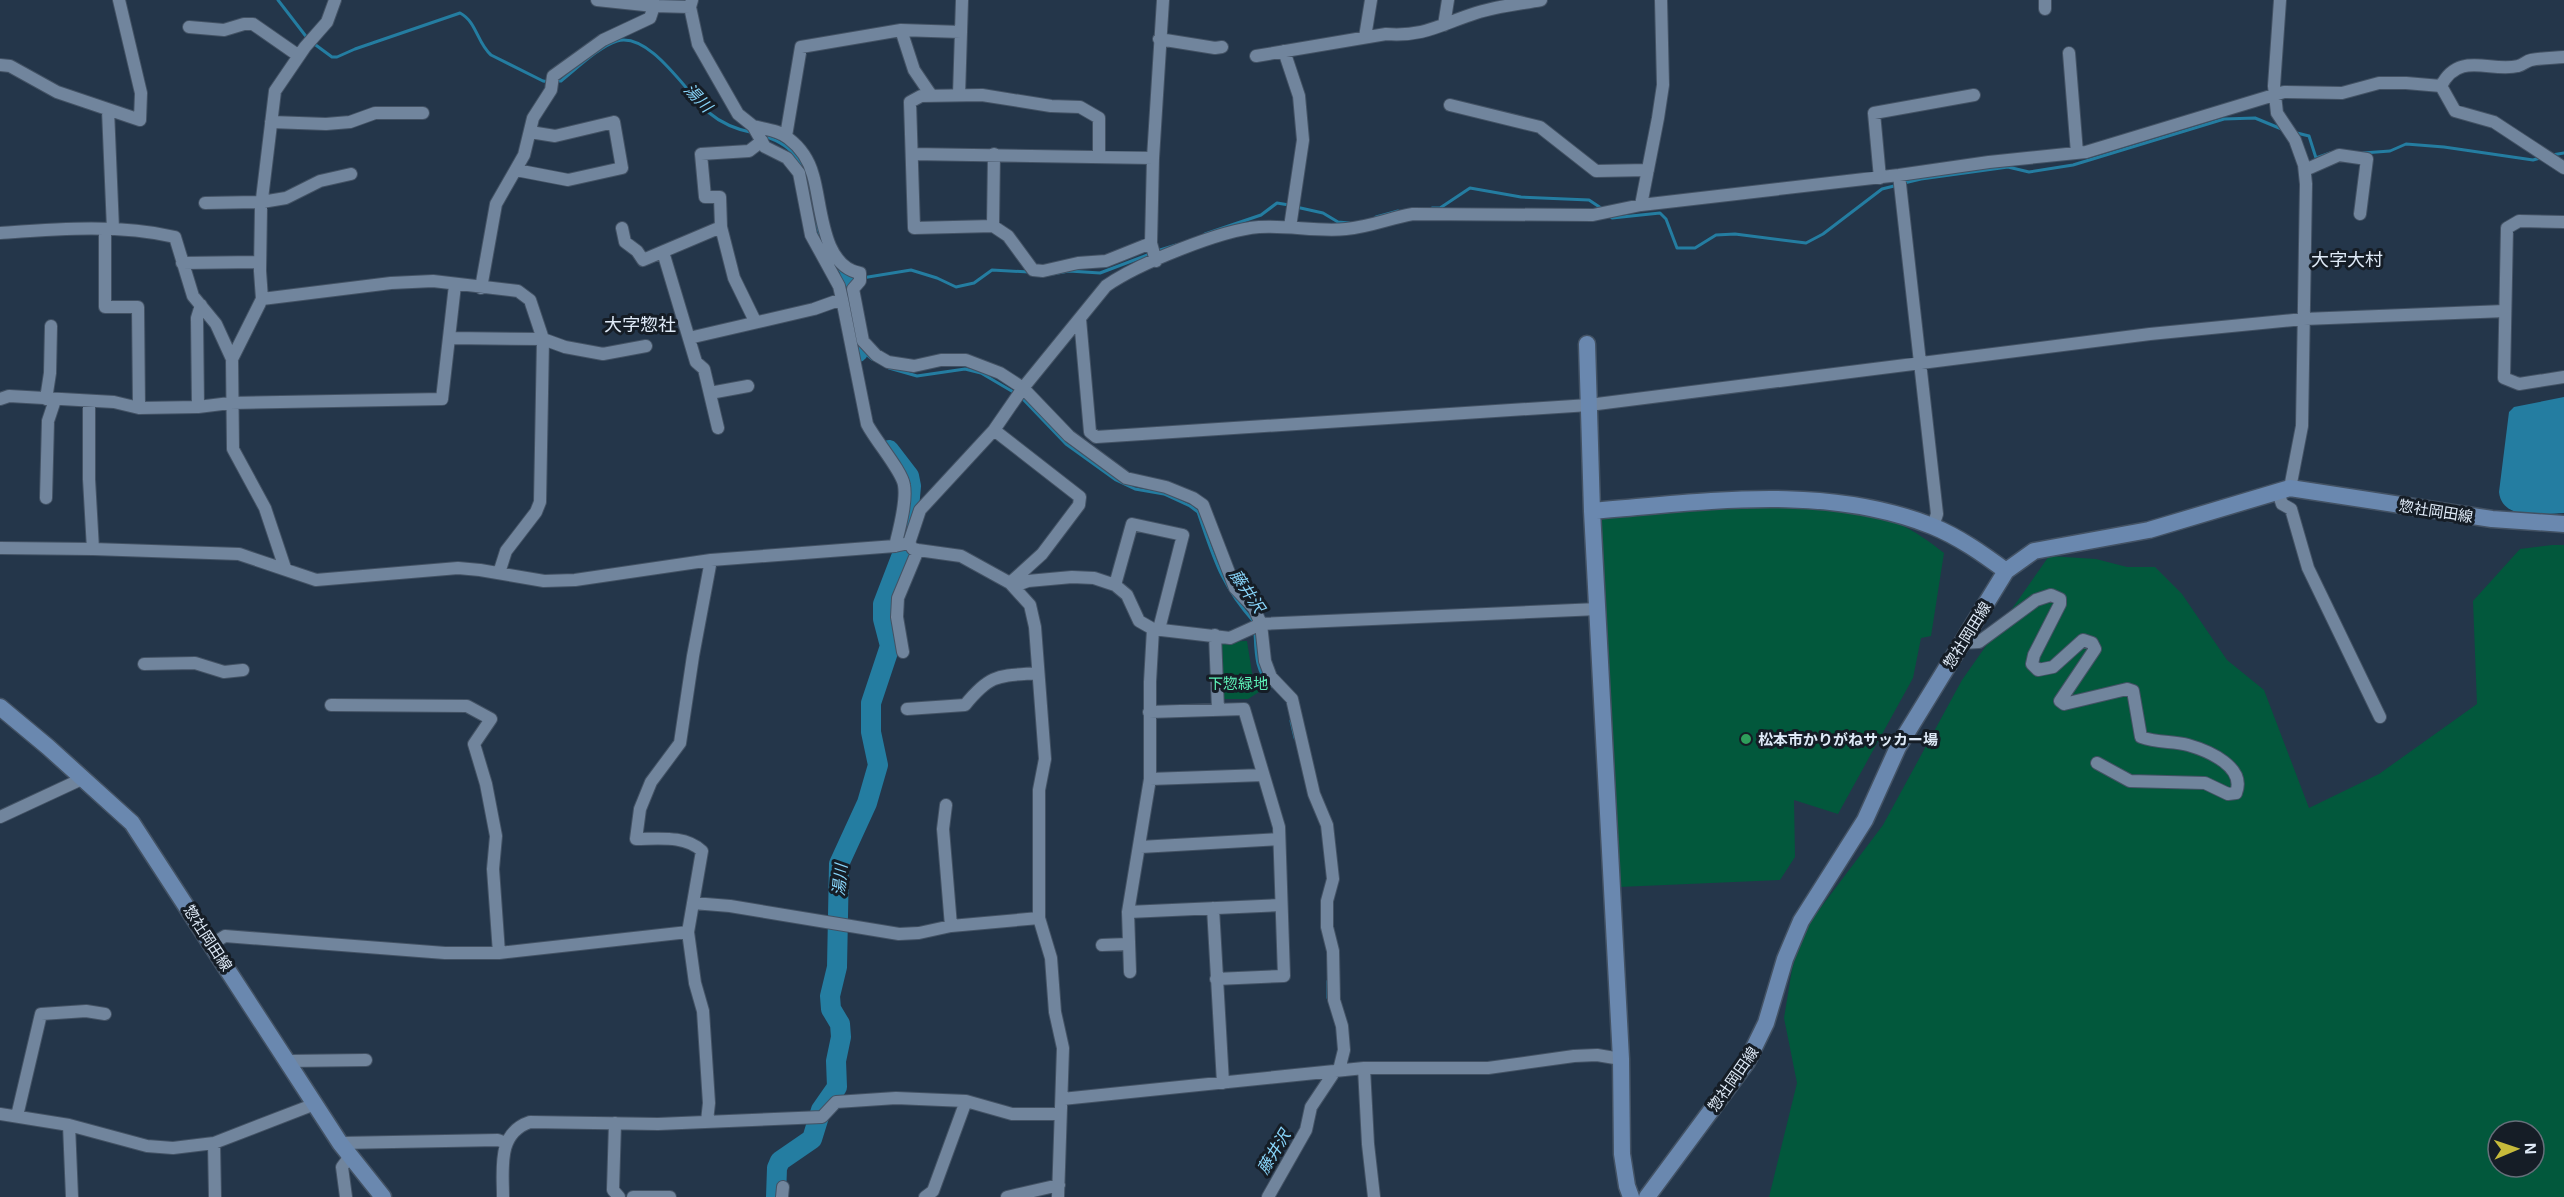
<svg xmlns="http://www.w3.org/2000/svg" width="2564" height="1197" font-family="Helvetica,'Noto Sans JP',sans-serif">
  <rect width="100%" height="100%" fill="#24364a"/>
  <!-- green -->
  <path fill="#02583c" fill-rule="evenodd" d="M1774,502C1814,507 1860,508 1897,523C1915,531 1930,542 1944,553L1931,636L1921,638L1913,678L1838,814L1794,800L1795,857L1780,880L1619,887L1609,672L1600,522L1607,515Z
    M2552,545H2564V1197H1769L1797,1083L1784,1018L1792,969L1803,931L1883,825L1962,680L2049,556L2096,559L2127,567H2155L2182,594L2227,660L2264,690L2309,808L2379,774L2477,704L2473,601L2520,549ZM2498,1131H2534V1167H2498Z
    M1247,641L1252,673L1259,692L1248,699H1223L1220,642Z"/>
  <!-- water -->
  <path fill="#247da1" d="M2564,397V513C2543,514 2502,521 2499,492L2509,412L2514,407Z"/>
  <g fill="none" stroke-linecap="round" stroke-linejoin="round">
    <!-- stream -->
    <path stroke="#247da1" stroke-width="3" d="M278,0L308,39
      M313,43L332,57H337L355,49L460,13C477,22 477,43 491,55L543,81L550,82
      M556,81H561C576,69 600,46 617,41C650,32 686,92 708,112C721,123 738,130 754,133
      M2297,133L2309,136L2316,158L2330,153
      M763,136C819,151 803,201 823,242
      M2363,153L2390,151L2406,144L2444,147L2533,160L2540,158
      M2552,155L2564,153
      M1904,183L1921,179L2008,167L2029,172L2073,165L2224,119L2255,118L2284,130
      M1296,207L1323,213L1338,222L1349,223
      M1432,208H1440L1470,188L1521,197L1589,200L1604,210
      M1609,215L1612,218L1660,213L1666,219L1677,248H1695L1716,235L1735,234L1806,243L1823,234L1882,189L1898,185
      M1376,217L1398,211
      M1205,234L1261,215L1277,203L1289,205
      M1157,251L1176,245
      M837,266L847,281L855,279
      M1041,276L1069,271L1100,273L1150,254
      M862,278L911,270L937,278L956,287L974,283L992,270L1029,272
      M857,346L872,359
      M889,368L917,376L965,369L981,373L1015,393
      M1021,397L1066,444L1116,480L1135,489L1164,494L1190,506L1198,512C1214,558 1221,585 1254,622
      M1255,631C1256,652 1255,671 1271,686
      M1291,721L1295,738
      M1328,981V998"/>
    <!-- river -->
    <path stroke="#247da1" stroke-width="20" d="M847,281L858,352
      M889,450L909,476L911,486L907,530
      M776,1197L777,1168L780,1161L812,1139L821,1110L837,1087L836,1061L841,1037L840,1024L831,1009L830,996L837,967L839,864L867,803L878,765L871,732V703L890,646L883,619V604L903,552"/>
    <defs>
      <path id="street" d="M597,0L654,6L653,0
        M692,0L690,7L698,44L738,114L753,126L765,147L787,158L799,173L811,235L839,286L842,299L867,424C875,440 902,471 904,485C907,502 899,530 895,546
        M2280,0L2274,86L2277,113L2295,140L2304,165L2306,184L2302,426L2290,488
        M2045,9V0
        M1444,25L1448,0
        M189,27L224,30L244,24H253L299,56
        M1365,37L1371,0
        M1159,39L1215,48L1222,47
        M1284,51L1299,96L1303,140L1290,227
        M2069,53L2077,153
        M1256,56L1386,34C1425,37 1441,24 1476,13C1497,6 1520,4 1541,0
        M0,65L10,66L57,92L140,120L141,93L119,0
        M2441,86L2455,111L2494,122L2564,168
        M2441,86C2459,50 2491,73 2518,66C2523,65 2526,61 2531,60C2542,58 2553,58 2564,57
        M931,95L914,70L901,30L961,32
        M959,95L962,0
        M1450,105L1540,127L1596,171L1648,170
        M108,110L113,229
        M271,122L326,124L350,122L375,113H423
        M753,126C764,129 779,130 788,138C800,147 809,160 813,175C822,204 821,266 860,273V281L853,289L863,341L876,355L888,362L914,366L941,360H966L1000,373L1023,388L1069,436L1126,478L1166,487L1193,498L1203,505L1235,588L1254,608L1261,624L1265,661L1271,677L1292,699L1314,794L1327,825L1333,879L1327,901V927L1333,951L1334,1000L1342,1026L1344,1050L1339,1070
        M786,136L801,47L901,30
        M912,154L1153,158
        M994,154L993,226L914,228L910,102L921,96L982,95L1051,106L1080,107L1099,118V156
        M516,170L568,180L622,168L614,122L555,136L530,132
        M2305,170L2339,155L2367,159L2360,214
        M1899,175L1937,514L1933,526
        M1880,178L1874,113L1974,95
        M205,203L262,202L286,198L320,181L351,174
        M1641,205L1658,118L1663,85L1661,0
        M2564,222L2519,221L2507,228L2504,378L2519,384L2564,377
        M993,226L1008,236L1033,270L1043,271L1078,263L1106,261L1151,243
        M622,228L625,242L637,251L643,260L721,227
        M105,229V307H138L139,408
        M0,233C58,229 118,224 175,237L193,296L216,324L232,359
        M663,252L696,362L704,369L718,428
        M1156,261L1151,243L1153,158L1163,0
        M182,263L260,262
        M481,288L496,204L524,155L533,118L551,90L553,76L603,40L650,18L654,6L690,7
        M262,299L391,283L433,281L518,291L530,300L543,339L540,502L536,512L506,551L499,573
        M1080,319L1090,432L1096,437L1589,405L2150,334L2304,319L2505,311
        M755,321L734,278L721,227L720,197H705L701,154L749,151L762,141
        M449,338L543,339L565,347L603,354L646,346
        M689,338L814,309L842,299
        M710,393L748,386
        M0,399L9,396L114,402L139,408L198,407L230,403L442,399L455,285
        M46,399L50,373L51,326
        M89,402V479L93,549
        M198,407L197,318L201,305
        M994,430L1080,497L1079,505L1042,554L1010,583
        M2278,492L2282,504L2291,509L2308,568L2380,717
        M46,498L48,421L55,400
        M909,543L920,510L994,430L1023,388L1106,286C1137,264 1221,230 1259,227C1288,225 1318,232 1346,229C1370,227 1390,218 1413,214L1593,215L1641,205L1899,175L1989,162L2086,152L2284,92L2342,93L2379,83H2406L2441,86
        M909,543L913,549L918,550L961,556L1010,583L1030,605L1035,627L1045,759L1039,790V918L1051,958L1055,1012L1063,1048L1058,1197
        M0,548L93,549L239,554L316,580L458,568L480,570L544,581L575,580L711,560L895,546L909,543
        M285,568L265,508L233,449L232,359L262,299L260,271L261,207L275,91L305,47L327,22L335,0
        M1115,585L1132,524L1183,535L1159,629
        M1014,586L1028,581L1072,577L1094,578L1115,585L1127,595L1139,621L1153,629L1230,638L1261,624L1598,609
        M1215,635L1218,710
        M1963,643L1979,642L2036,600L2051,595L2060,599V604L2034,655L2032,664L2038,670L2053,667L2083,640L2092,643L2095,649L2060,701L2064,704L2127,689L2133,691L2141,737C2157,743 2173,741 2188,745C2209,751 2246,767 2236,793L2228,794L2205,783L2130,781L2097,763
        M903,652L897,617L898,598L918,550
        M144,664L195,663L224,672L243,670
        M331,705L467,706L491,719L474,744L486,784L496,836L493,869L499,953
        M907,709L965,705C991,673 999,676 1038,673
        M1149,712L1244,709L1279,827L1284,976L1216,979
        M1150,779L1263,775
        M946,805L943,829L951,926
        M0,817L84,778
        M1140,847L1279,839
        M693,903L730,906L899,934L919,933L951,926L1039,918
        M1213,908L1223,1083
        M1128,912L1281,905
        M212,944L225,936L445,953H499L688,932
        M1102,945L1129,944
        M1130,972L1128,912L1150,779V682L1153,629
        M287,1061L366,1060
        M1364,1068L1368,1144L1374,1197
        M1062,1099L1364,1068H1488L1574,1056L1597,1055L1621,1059
        M0,1114L69,1125L147,1146L173,1148L214,1143L315,1104
        M17,1116L41,1014L86,1011L105,1014
        M707,1121L709,1103L703,1011L695,983L688,932L702,851C685,835 659,839 636,839L640,809L651,782L680,743L693,656L711,560
        M615,1123L613,1190L619,1197
        M69,1125L72,1197
        M214,1143L215,1197
        M340,1143L498,1140L506,1143
        M346,1197L342,1167L350,1156
        M503,1197C503,1168 497,1133 530,1122L658,1124L822,1117L836,1102L896,1098L966,1101L1012,1114H1059
        M633,1197H670
        M782,1197L783,1187
        M925,1197L933,1191L966,1101
        M1007,1197L1059,1185
        M1268,1197L1306,1130L1311,1107L1335,1071"/>
      <path id="secondary" d="M1587,344L1592,511L1621,1059L1622,1154L1627,1186L1631,1197
        M1592,511C1704,502 1824,483 1932,526C1959,537 1983,554 2006,571
        M0,707L48,747L132,823L340,1143L383,1197
        M1647,1197L1747,1062L1766,1023L1785,959L1801,921L1865,820L1898,747L2006,571L2034,551L2149,530L2290,488L2492,519L2564,524"/>
    </defs>
    <!-- street casing -->
    <use href="#street" stroke="#435264" stroke-width="14"/>
    <!-- secondary casing -->
    <use href="#secondary" stroke="#435264" stroke-width="19"/>
    <!-- street -->
    <use href="#street" stroke="#71859d" stroke-width="12"/>
    <!-- secondary -->
    <use href="#secondary" stroke="#6a88af" stroke-width="16"/>
  </g>
  <!-- markers -->
  <circle fill="#2e9e5b" stroke="#151d26" stroke-width="2" cx="1746" cy="739" r="6"/>
  <g text-anchor="middle" dominant-baseline="central" stroke-width="6" stroke-linejoin="round" paint-order="stroke">
    <!-- street labels -->
    <g font-size="15" fill="#dfeaf7" stroke="#151d26">
      <text transform="translate(2436 511) rotate(9)">惣社岡田線</text>
      <text transform="translate(1967 635) rotate(-58)">惣社岡田線</text>
      <text transform="translate(208 938) rotate(57)">惣社岡田線</text>
      <text transform="translate(1733 1079) rotate(-55)">惣社岡田線</text>
    </g>
    <!-- park labels -->
    <g font-size="15" fill="#5cf0b6" stroke="#151d26">
      <text x="1238" y="683">下惣緑地</text>
    </g>
    <!-- poi labels -->
    <g font-size="15" font-weight="bold" fill="#dfeaf7" stroke="#151d26" text-anchor="start">
      <text x="1758" y="739">松本市かりがねサッカー場</text>
    </g>
    <!-- water labels -->
    <g font-size="16" font-style="italic" fill="#88d5fa" stroke="#151d26">
      <text transform="translate(698 98) rotate(46)">湯川</text>
      <text transform="translate(1247 591) rotate(56)">藤井沢</text>
      <text transform="translate(840 880) rotate(-85)">湯川</text>
      <text transform="translate(1274 1152) rotate(-59)">藤井沢</text>
    </g>
    <!-- quarter labels -->
    <g font-size="18" fill="#dfeaf7" stroke="#151d26">
      <text x="2347" y="260">大字大村</text>
      <text x="640" y="325">大字惣社</text>
    </g>
  </g>
  <!-- north arrow -->
  <g transform="translate(2516 1149) rotate(88)"><circle r="28" fill="#151d26" stroke="#666f7a" stroke-width="1.5"/>
  <path d="M0-4.5L10 22L0 15L-10 22Z" fill="#c7bb3b"/>
  <text y="-9" font-size="16" font-weight="bold" text-anchor="middle" fill="#dfeaf7">N</text>
  </g>
</svg>
